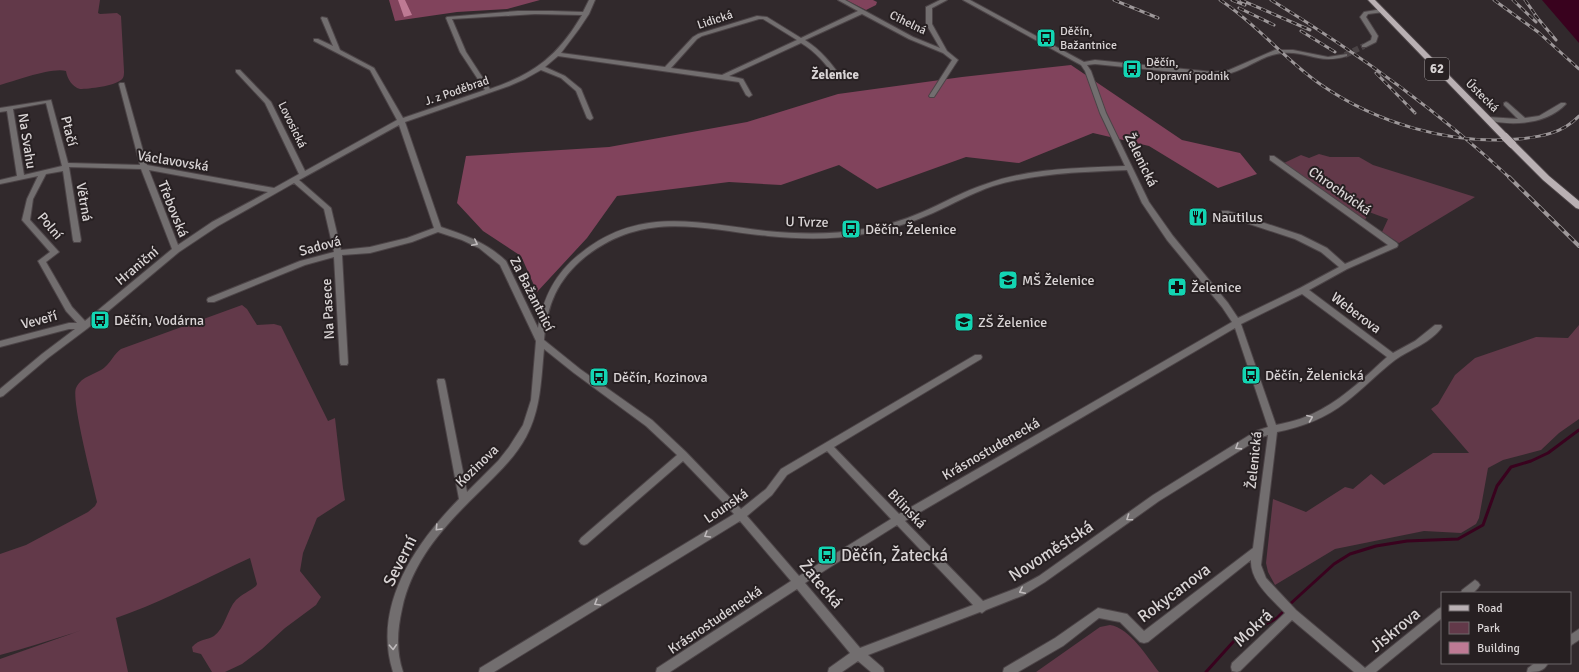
<svg xmlns="http://www.w3.org/2000/svg" width="1579" height="672" font-family="Signika,sans-serif">
  <rect width="100%" height="100%" fill="#31292c"/>
  <!-- green -->
  <path fill="#623949" d="M0,0H100L98,13L100,14L117,13L121,16L124,71C124,75 124,78 121,80C114,86 89,89 80,89C72,87 67,78 66,71C52,67 15,81 0,85Z
    M1319,154L1330,157H1359L1373,165L1475,197L1399,243L1382,232L1388,219L1369,212L1365,220L1284,163L1301,155L1309,158Z
    M242,305L247,309L257,325L274,324L281,326L328,421L335,418L343,488L345,500L317,518L303,553L300,571L321,597L316,605L285,628L262,649L242,664L225,672H212L201,654L193,652L192,647C200,638 206,641 214,636C225,628 227,610 236,600C242,594 250,591 256,586L257,584L250,558C215,574 181,592 145,607C99,625 48,642 0,655V554L26,545L88,512L95,506L97,502C93,483 71,401 76,388C82,375 96,375 105,367C111,362 114,354 121,349Z
    M1579,325V419L1559,433L1541,450L1503,460L1488,468L1479,518L1476,524L1461,533L1424,531L1335,549L1275,585L1268,572L1266,563L1273,499L1306,512L1345,487L1353,489L1371,474L1384,485L1433,453H1469L1431,409L1438,404L1455,375L1475,358L1536,337L1568,338Z
    M116,618L128,672H0V659Z
    M1110,625C1130,628 1147,657 1159,672H1036L1100,627Z"/>
  <!-- forest -->
  <path fill="#81435c" d="M389,0H540L507,9L457,12L395,21Z
    M846,0H873L877,2L876,5L866,10Z
    M1071,65L1182,140L1240,153L1257,174L1218,188L1149,146L1093,133L1019,163L966,157L877,189L839,165L781,185L729,182L617,196L587,238L537,292L521,256L483,231L457,203L466,156L609,147L747,122L838,94L962,77Z"/>
  <!-- water -->
  <path fill="#39021e" d="M1542,0H1579V43Z"/>
  <g fill="none" stroke-linecap="round" stroke-linejoin="round">
    <!-- stream -->
    <path stroke="#39021e" stroke-width="3" d="M1289,605L1334,564L1350,554L1376,546L1407,541L1458,539L1483,525L1497,486L1511,467L1531,461L1548,453L1579,430
      M1206,672L1234,641L1277,618L1285,610"/>
  </g>
  <!-- building -->
  <path fill="#be7a94" d="M398,0H405L412,15L404,17Z"/>
  <g fill="none" stroke-linecap="round" stroke-linejoin="round">
    <!-- street-tunnel -->
    <path stroke="#4a4345" stroke-width="6" stroke-dasharray="6 3" stroke-linecap="butt" d="M1345,55L1364,46"/>
    <defs>
      <path id="street" d="M589,0H595L589,14L579,29L561,53L665,67L693,37L698,34L757,16L767,17L801,38L858,11L838,0H845L913,37L940,48L926,24V7L940,0H947L932,8V24L947,51L958,60L934,97H930L929,96L952,60L943,53L909,39L862,14L805,40C821,50 831,63 842,78L839,80L837,79C826,64 816,52 801,43L729,76L743,79L752,95L749,97L746,95L739,82L558,56L545,67L565,76L581,89L593,118L592,119L590,120L587,118L576,91L561,78L541,70L525,79L509,86L405,122L441,227C465,235 487,243 506,261L538,328C543,297 556,272 581,253C640,206 697,223 766,231C798,234 831,235 864,229C883,226 902,221 920,213C942,204 963,191 986,184C1030,168 1079,168 1125,166L1100,113L1085,71L1081,65L963,0H970L1084,62L1095,60L1213,72L1229,70L1275,50H1293L1328,57L1347,54V56C1319,65 1308,51 1283,53C1265,54 1249,68 1231,73C1226,75 1219,75 1213,76L1095,64L1087,65L1091,71L1106,113L1149,202L1173,236L1228,303L1238,318L1300,288L1339,267L1321,252L1295,239L1222,215L1221,213L1222,211H1228L1301,235L1327,248L1345,264L1388,245L1270,160V156H1274L1397,243L1398,245L1397,247L1347,269L1309,290L1393,353L1415,341L1435,325H1441L1442,327C1432,342 1409,350 1395,360C1378,373 1363,389 1346,402C1326,418 1302,427 1277,432L1261,565L1266,578L1296,610L1365,668L1438,609L1442,607V618L1376,672H1354L1292,620L1240,671L1237,672L1232,671L1231,667L1232,663L1285,613C1272,599 1250,582 1251,560L1148,642L1144,643L1140,642L1120,622L1099,618L1063,646L1018,672H1003L1004,668L1055,638L1098,608L1127,614L1144,631L1253,548L1268,435L1262,437L1159,501L1045,582L1024,595L986,610L982,613L980,612L868,655L883,668L884,672H871L858,661L842,672H828L829,668L850,653L797,589L670,672H656L657,668L791,581L740,521L494,672H479L480,668L734,514L683,461L587,544L584,545L581,544L579,541L581,538L677,455L646,426L574,373L544,349C541,380 541,409 526,437C514,459 496,475 479,492C444,526 412,561 402,609C397,631 396,651 403,672H393C372,606 415,544 459,499L437,381L438,379H444L445,381L467,492L498,461L509,447L523,425L531,400L536,341L500,265L479,248L462,240L438,232L412,242L370,253L342,255L348,363L347,365H341L340,363L334,257L305,265L214,302H208L207,300L208,298L300,261L334,252L324,209L294,183L218,226L179,252L88,328L48,358L3,396L0,397V389L42,354L75,329H69L0,347V341L69,323H77L66,311L38,261L50,252L22,220L27,199L38,176L0,184V180L17,176L7,111L0,112V108L51,100L68,163L140,165L119,84L120,83H124L147,165L274,188L299,174L265,103L236,72V70H240L271,102L305,171L397,120L370,70L314,41V39H318L333,46L321,18L322,17L327,18L340,50L374,68L403,118L485,90L460,52L446,18L447,17L518,11H552L583,12ZM535,14L582,15C558,56 534,74 490,89L466,52L452,19ZM759,19H763L797,40L722,75L671,68L697,39L702,36ZM46,103L62,166L24,175L13,109ZM399,125L434,228L407,238L370,247L341,250L331,208L299,180ZM69,167L141,169L172,249L85,321L72,307L46,262L59,252L30,220L33,199L46,174L63,171L73,240L74,242H80L81,240ZM149,170L268,192L212,222L178,245ZM1127,170L1142,203L1167,240L1222,307L1232,322L899,514L834,447L981,359L982,357L981,355H975L781,469L766,489L741,509L686,452L652,420L580,369L544,340C547,305 557,280 585,257C645,210 700,229 768,236C800,239 832,240 864,234C887,230 911,223 933,213C953,204 972,193 993,186C1036,173 1082,172 1127,170ZM1302,294L1387,357C1367,375 1346,396 1322,409C1308,417 1292,422 1276,425L1241,324ZM1235,328L1268,427L1256,431L1153,495L1039,576L1017,588L983,601L905,521ZM827,451L891,519L799,576L747,516L772,495L787,475ZM897,525L973,605L860,648L805,583Z
        M1382,9L1385,11L1384,12L1368,14L1366,17L1378,36L1376,42L1366,47H1362V45L1371,40L1372,36L1360,17L1364,12Z
        M1506,102L1508,103L1525,118L1539,116L1561,103H1565L1566,104C1546,125 1512,126 1486,120L1485,119L1488,117L1518,119L1504,105V103Z
        M1475,580L1478,582L1480,585L1478,588L1473,593H1461L1462,590Z
        M1579,629V640L1570,646V635Z
        M1535,663H1548C1544,672 1536,672 1527,672L1528,668Z"/>
      <path id="primary" d="M1368,0H1375L1508,135V139H1502Z
        M1512,141L1515,142L1549,176L1579,201V209L1576,208L1543,180L1509,146L1508,144Z"/>
    </defs>
    <!-- street casing -->
    <use href="#street" stroke="#4c4447" stroke-width="2"/>
    <!-- primary casing -->
    <use href="#primary" stroke="#4c4447" stroke-width="2"/>
    <!-- street -->
    <use href="#street" fill="#726e6f" fill-rule="evenodd"/>
    <!-- primary -->
    <use href="#primary" fill="#b9b0b3" fill-rule="evenodd"/>
    <defs>
      <path id="rail-far1" d="M1114,0L1158,18
        M1220,0C1257,24 1284,59 1320,84C1376,123 1450,145 1518,139C1541,137 1563,133 1579,116
        M1232,0L1245,5
        M1241,0L1310,30
        M1271,0C1356,52 1437,110 1510,178
        M1494,0L1538,32L1579,69
        M1513,0L1536,22
        M1525,0L1537,17
        M1239,8L1274,25
        M1535,15L1556,40
        M1301,31L1335,52
        M1376,73L1415,113"/>
      <path id="rail" d="M1509,177L1579,246"/>
    </defs>
    <!-- rail-far1 casing -->
    <use href="#rail-far1" stroke="#9d9799" stroke-width="3"/>
    <!-- rail casing -->
    <use href="#rail" stroke="#9d9799" stroke-width="4"/>
    <!-- rail-far1 -->
    <use href="#rail-far1" stroke="#272022" stroke-width="2" stroke-dasharray="5.5" stroke-linecap="butt"/>
    <!-- rail -->
    <use href="#rail" stroke="#272022" stroke-width="2.5" stroke-dasharray="7" stroke-linecap="butt"/>
    <defs>
      <path id="primary-bridge" d="M1505,137L1512,144"/>
    </defs>
    <!-- primary-bridge casing -->
    <use href="#primary-bridge" stroke="#4c4447" stroke-width="9" stroke-linecap="butt"/>
    <!-- primary-bridge -->
    <use href="#primary-bridge" stroke="#b9b0b3" stroke-width="8"/>
  </g>
  <!-- one-way arrows -->
  <defs><path id="oneway-chevron" d="M-2-3.5L2.5 0L-2 3.5" fill="none" stroke-width="1.6" stroke-linecap="round" stroke-linejoin="round"/></defs>
  <g stroke="#bfbabc">
    <use href="#oneway-chevron" transform="translate(475 243) rotate(27)"/>
    <use href="#oneway-chevron" transform="translate(1310 418) rotate(-22)"/>
    <use href="#oneway-chevron" transform="translate(1238 447) rotate(148)"/>
    <use href="#oneway-chevron" transform="translate(1129 518) rotate(145)"/>
    <use href="#oneway-chevron" transform="translate(438 528) rotate(133)"/>
    <use href="#oneway-chevron" transform="translate(707 535) rotate(149)"/>
    <use href="#oneway-chevron" transform="translate(1022 591) rotate(153)"/>
    <use href="#oneway-chevron" transform="translate(597 603) rotate(149)"/>
    <use href="#oneway-chevron" transform="translate(393 647) rotate(87)"/>
  </g>
  <!-- icons -->
  <defs>
    <symbol id="bus-square" viewBox="-11 -11 22 22"><rect x="-9" y="-9" width="18" height="18" rx="4" fill="#13d5b3" stroke="#272022"/><path d="M-5-6H5V4H4V6H2V4H-2V6H-4V4H-5ZM-3.5-4V0h7V-4ZM-3.5 1.2v1.5H-2V1.2ZM2 1.2v1.5H3.5V1.2Z" fill="#111"/></symbol>
    <symbol id="restaurant-square" viewBox="-11 -11 22 22"><rect x="-9" y="-9" width="18" height="18" rx="4" fill="#13d5b3" stroke="#272022"/><path d="M-5-6h1v4h1v-4h1v4h1v-4h1v5L-1.5 .5V6h-2V.5L-5-1ZM5-6V6H3V1.5H1.5Q1.5-4 5-6Z" fill="#111"/></symbol>
    <symbol id="school-square" viewBox="-11 -11 22 22"><rect x="-9" y="-9" width="18" height="18" rx="4" fill="#13d5b3" stroke="#272022"/><path d="M0-5L7-2L0 1L-7-2ZM-4 1L0 2.5L4 1V4Q0 6-4 4Z" fill="#111"/></symbol>
    <symbol id="pharmacy-square" viewBox="-11 -11 22 22"><rect x="-9" y="-9" width="18" height="18" rx="4" fill="#13d5b3" stroke="#272022"/><path d="M-2-6h4v4h4v4h-4v4h-4v-4h-4v-4h4Z" fill="#111"/></symbol>
  </defs>
  <g fill-rule="evenodd">
    <use href="#bus-square" x="1035" y="27" width="22" height="22"/>
    <use href="#bus-square" x="1121" y="58" width="22" height="22"/>
    <use href="#restaurant-square" x="1187" y="206" width="22" height="22"/>
    <use href="#bus-square" x="840" y="218" width="22" height="22"/>
    <use href="#school-square" x="997" y="269" width="22" height="22"/>
    <use href="#pharmacy-square" x="1166" y="276" width="22" height="22"/>
    <use href="#bus-square" x="89" y="309" width="22" height="22"/>
    <use href="#school-square" x="953" y="311" width="22" height="22"/>
    <use href="#bus-square" x="1240" y="364" width="22" height="22"/>
    <use href="#bus-square" x="588" y="366" width="22" height="22"/>
    <use href="#bus-square" x="816" y="544" width="22" height="22"/>
  </g>
  <g text-anchor="middle" dominant-baseline="central" stroke-width="4" stroke-linejoin="round" paint-order="stroke">
    <!-- far-street labels -->
    <g font-size="12" fill="#d9d4d5" stroke="#272022">
      <text transform="translate(715 20) rotate(-18)">Lidická</text>
      <text transform="translate(908 23) rotate(26)">Cihelná</text>
      <text transform="translate(457 91) rotate(-19)">J. z Poděbrad</text>
      <text transform="translate(1482 96) rotate(45)">Ústecká</text>
      <text transform="translate(292 125) rotate(64)">Lovosická</text>
    </g>
    <!-- far-poi labels -->
    <g font-size="12" fill="#d9d4d5" stroke="#272022" text-anchor="start">
      <text x="1060" y="31">Děčín,<tspan x="1060" dy="14">Bažantnice</tspan></text>
      <text x="1146" y="62">Děčín,<tspan x="1146" dy="14">Dopravní podnik</tspan></text>
    </g>
    <!-- shield labels -->
    <rect fill="#272022" stroke="#a49e9f" stroke-width="1" x="1425" y="58" width="24" height="22" rx="3"/>
    <g font-size="13" font-weight="bold" fill="#d9d4d5">
      <text x="1437" y="69">62</text>
    </g>
    <!-- far-neighbourhood labels -->
    <g font-size="13" font-weight="bold" fill="#d9d4d5" stroke="#272022">
      <text x="835" y="75">Želenice</text>
    </g>
    <!-- street labels -->
    <g font-size="14" fill="#d9d4d5" stroke="#272022">
      <text transform="translate(69 131) rotate(76)">Ptačí</text>
      <text transform="translate(27 141) rotate(81)">Na Svahu</text>
      <text transform="translate(1141 160) rotate(64)">Želenická</text>
      <text transform="translate(173 161) rotate(9)">Václavovská</text>
      <text transform="translate(1340 191) rotate(35)">Chrochvická</text>
      <text transform="translate(84 202) rotate(80)">Větrná</text>
      <text transform="translate(173 209) rotate(68)">Třebovská</text>
      <text transform="translate(807 222) rotate(1)">U Tvrze</text>
      <text transform="translate(50 226) rotate(50)">Polní</text>
      <text transform="translate(320 246) rotate(-15)">Sadová</text>
      <text transform="translate(137 266) rotate(-40)">Hraniční</text>
      <text transform="translate(532 294) rotate(63)">Za Bažantnicí</text>
      <text transform="translate(328 309) rotate(-93)">Na Pasece</text>
      <text transform="translate(1356 313) rotate(37)">Weberova</text>
      <text transform="translate(39 320) rotate(-15)">Veveří</text>
      <text transform="translate(991 449) rotate(-30)">Krásnostudenecká</text>
      <text transform="translate(1254 460) rotate(-84)">Želenická</text>
      <text transform="translate(477 466) rotate(-44)">Kozinova</text>
      <text transform="translate(726 506) rotate(-34)">Lounská</text>
      <text transform="translate(907 509) rotate(46)">Bílinská</text>
      <text transform="translate(715 620) rotate(-34)">Krásnostudenecká</text>
    </g>
    <!-- poi labels -->
    <g font-size="14" fill="#d9d4d5" stroke="#272022" text-anchor="start">
      <text x="1212" y="217">Nautilus</text>
      <text x="865" y="229">Děčín, Želenice</text>
      <text x="1022" y="280">MŠ Želenice</text>
      <text x="1191" y="287">Želenice</text>
      <text x="114" y="320">Děčín, Vodárna</text>
      <text x="978" y="322">ZŠ Želenice</text>
      <text x="1265" y="375">Děčín, Želenická</text>
      <text x="613" y="377">Děčín, Kozinova</text>
    </g>
    <!-- near-street labels -->
    <g font-size="17" fill="#d9d4d5" stroke="#272022">
      <text transform="translate(1051 551) rotate(-33)">Novoměstská</text>
      <text transform="translate(400 561) rotate(-63)">Severní</text>
      <text transform="translate(821 584) rotate(50)">Žatecká</text>
      <text transform="translate(1174 593) rotate(-37)">Rokycanova</text>
      <text transform="translate(1253 628) rotate(-43)">Mokrá</text>
      <text transform="translate(1395 630) rotate(-39)">Jiskrova</text>
    </g>
    <!-- near-poi labels -->
    <g font-size="17" fill="#d9d4d5" stroke="#272022" text-anchor="start">
      <text x="841" y="555">Děčín, Žatecká</text>
    </g>
  </g>
  <!-- legend -->
  <rect x="1441" y="592" width="130" height="72" fill="#272022" stroke="#6e686a"/>
  <rect x="1449" y="605" width="20" height="6" fill="#b9b0b3" stroke="#6e686a"/>
  <text x="1477" y="612" font-size="12" fill="#d9d4d5">Road</text>
  <rect x="1449" y="622" width="20" height="12" fill="#623949" stroke="#6e686a"/>
  <text x="1477" y="632" font-size="12" fill="#d9d4d5">Park</text>
  <rect x="1449" y="642" width="20" height="12" fill="#be7a94" stroke="#6e686a"/>
  <text x="1477" y="652" font-size="12" fill="#d9d4d5">Building</text>
</svg>
